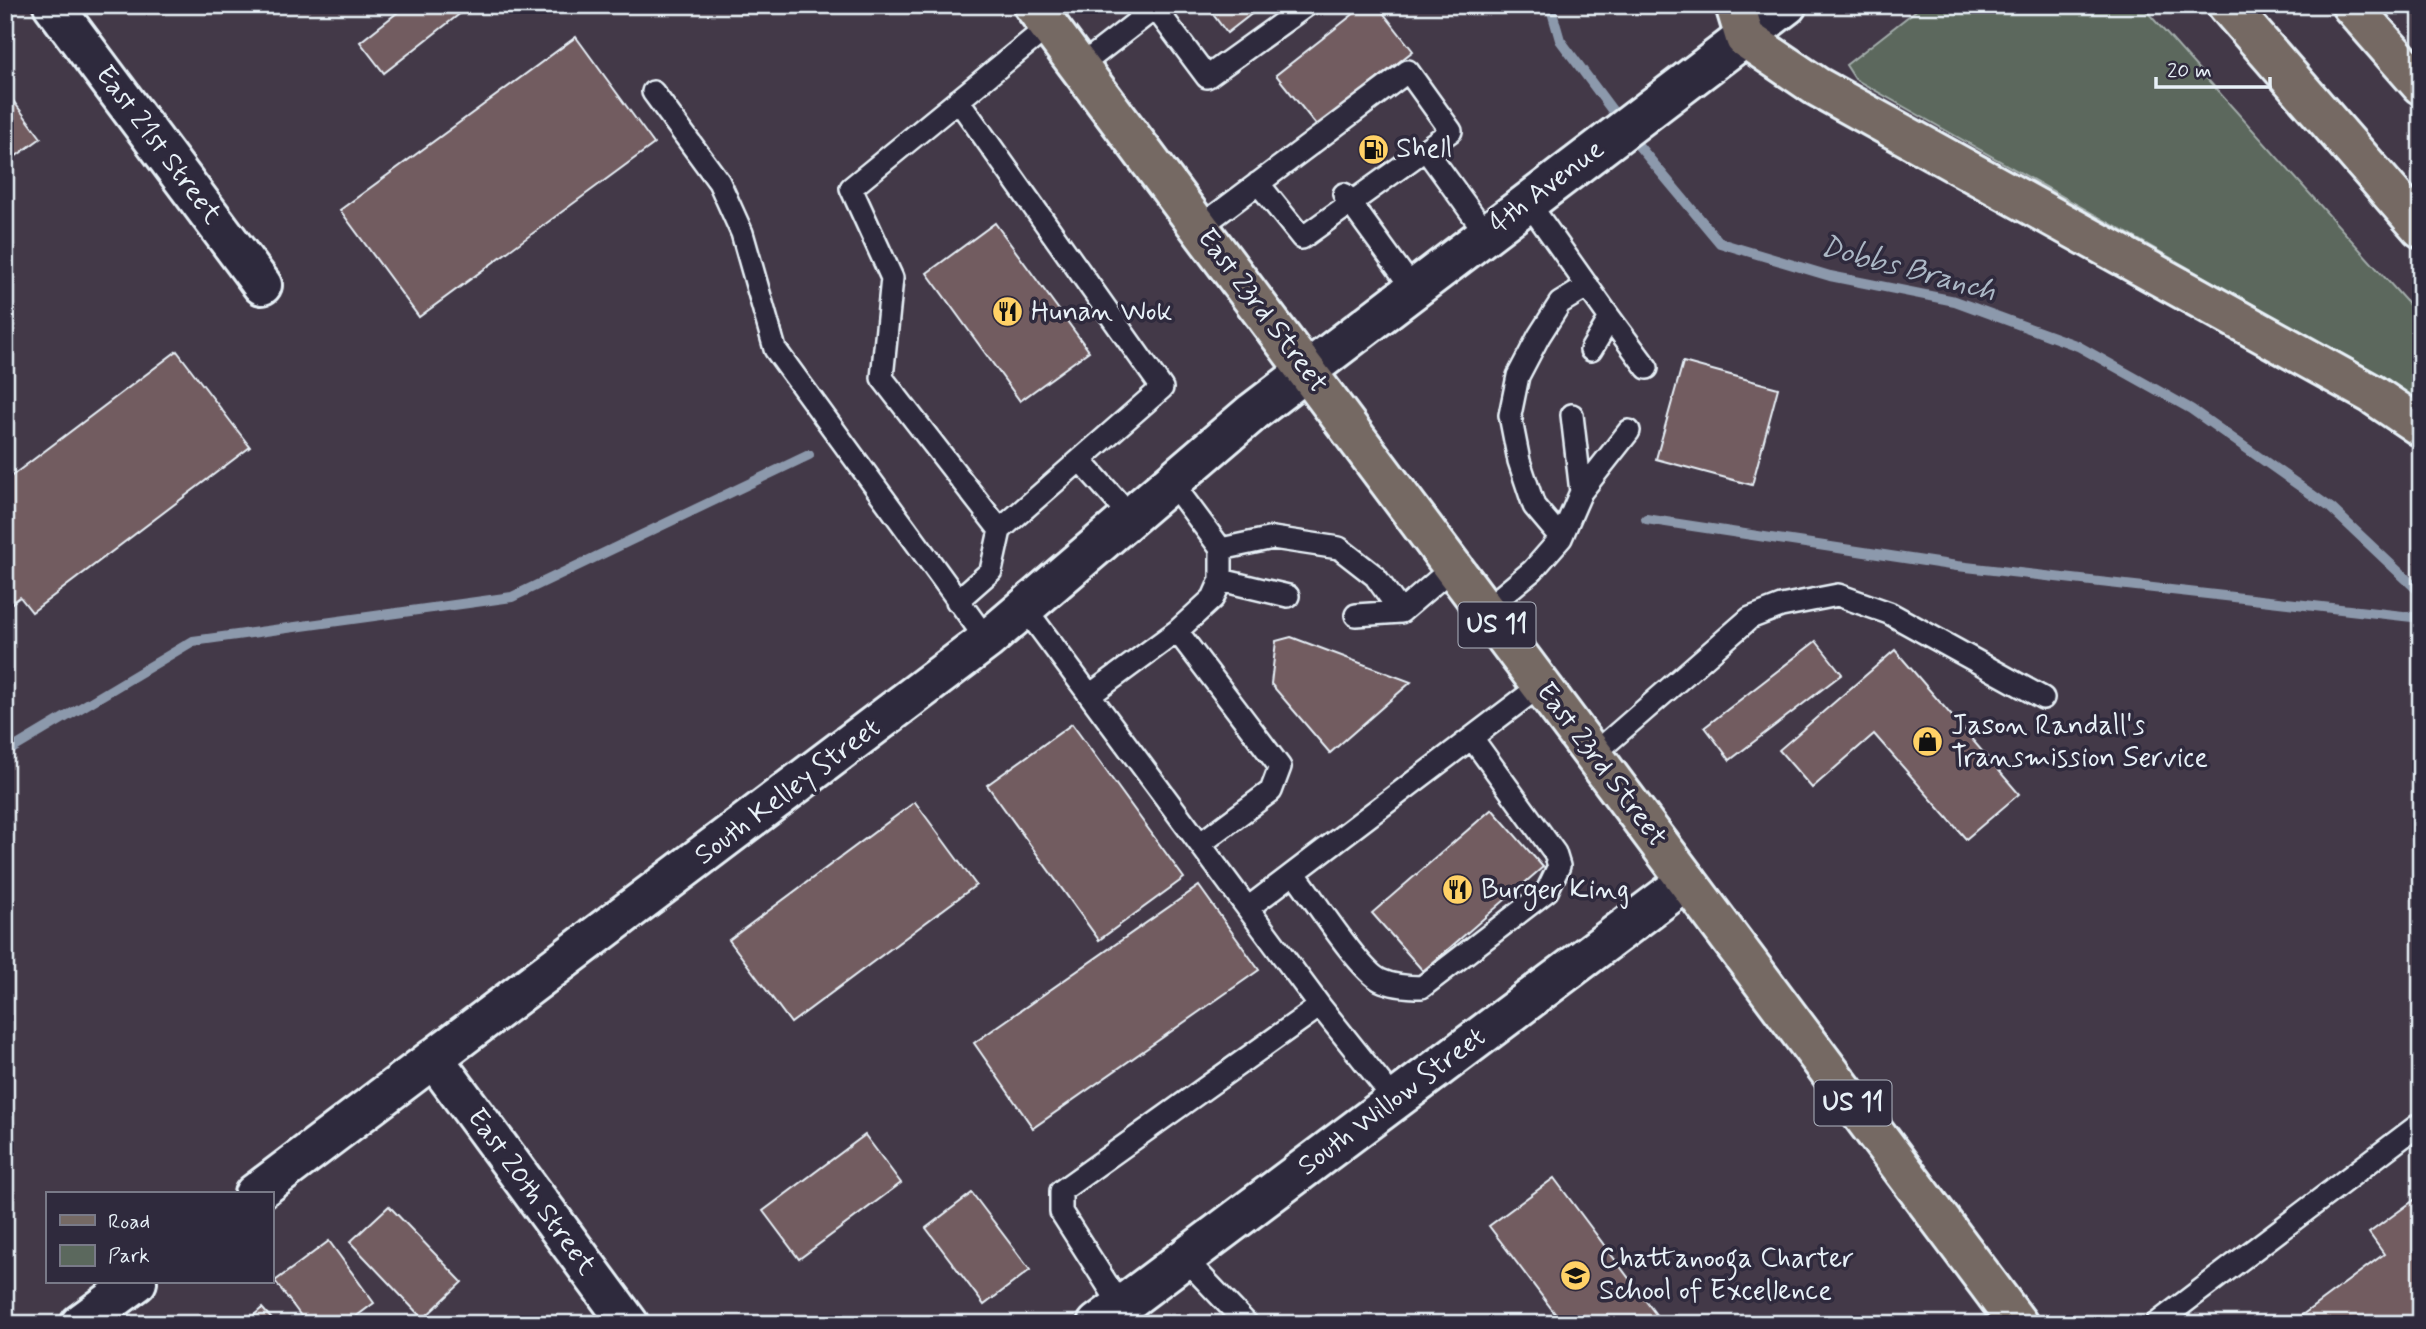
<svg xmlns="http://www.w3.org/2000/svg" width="2426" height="1329" font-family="Mynerve,sans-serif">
  <rect width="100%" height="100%" fill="#433948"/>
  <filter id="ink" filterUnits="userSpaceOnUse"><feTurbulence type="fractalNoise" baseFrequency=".0143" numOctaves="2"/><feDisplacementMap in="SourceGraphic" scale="14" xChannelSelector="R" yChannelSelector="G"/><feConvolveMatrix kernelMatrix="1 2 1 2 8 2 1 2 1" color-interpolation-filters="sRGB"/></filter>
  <g filter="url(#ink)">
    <!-- green -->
    <path fill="#5b685d" stroke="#a2acaa" stroke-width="2" d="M1923,5H2141L2421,318V406L2261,309L1855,79L1846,65Z"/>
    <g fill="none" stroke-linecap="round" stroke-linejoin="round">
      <!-- stream -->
      <path stroke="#8c99ac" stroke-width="10" d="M1550,5L1560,40L1638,145L1720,243L1830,276L1955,301L2078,346L2191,409L2331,508L2421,593
        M1646,519L1957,566L2421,618
        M5,753L193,641L512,597L809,455"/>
    </g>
    <!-- building -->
    <path fill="#725b61" stroke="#e8f1f8" stroke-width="2" d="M407,5H471L384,73L360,42Z
      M1206,5H1263L1227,33Z
      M1365,5H1377L1413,51L1317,126L1276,75Z
      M576,37L654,144L419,317L340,210Z
      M5,90L41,138L5,164Z
      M995,223L1089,351L1020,401L927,273Z
      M177,351L250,447L32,612L20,597L5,608V481Z
      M1683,362L1778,388L1752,485L1656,459Z
      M1291,637L1411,682L1330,753L1271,684L1276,641Z
      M1816,641L1842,674L1730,760L1705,727Z
      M1895,650L2019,794L1966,839L1874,734L1812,788L1779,750Z
      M1072,724L1184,878L1099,940L987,785Z
      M915,802L976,885L791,1023L729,940Z
      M1492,809L1543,867L1423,971L1372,913Z
      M1199,886L1259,970L1033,1128L974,1043Z
      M865,1135L901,1183L799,1259L763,1211Z
      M1554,1178L1663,1324H1563L1489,1226Z
      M972,1193L1030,1270L984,1305L926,1228Z
      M2421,1195V1324H2290L2384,1254L2369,1233Z
      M389,1206L462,1282L423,1319L350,1242Z
      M329,1241L374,1303L346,1324H307L275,1281Z
      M262,1308L276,1324H244Z"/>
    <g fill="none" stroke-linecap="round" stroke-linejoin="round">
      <defs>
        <path id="lane" d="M1153,5L1207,77L1307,5
          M1079,67L1155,8
          M653,92L719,182L742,233L775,349L987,640
          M1426,150L1486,233
          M1344,194L1413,289
          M1528,202L1610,318
          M1200,227C1269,175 1338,123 1408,71L1451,131L1302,238L1258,183
          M1591,350L1610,318L1647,368
          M1572,415L1581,492
          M1080,460L1131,517
          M1172,483L1221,549V580L1213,598L1177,631
          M1000,530L882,378L892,278L851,188L1049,26
          M1561,538L1534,506L1519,461L1510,415L1518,376L1539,336L1560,303L1588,286
          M1221,549L1273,538L1339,548L1375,576L1401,612
          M1221,580L1288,596
          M957,601L991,571L1000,530L1162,388L958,100
          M1025,608L1320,1006L1061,1191V1212L1121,1306
          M1485,610L1533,570L1561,538L1581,492L1629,431
          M1356,615L1401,612L1453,567
          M1090,695L1177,631L1280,767L1271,791L1200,844
          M1593,755L1750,618L1781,606L1838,595L1889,613L2043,698
          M1295,874C1312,896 1359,970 1380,980C1393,986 1408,987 1422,987L1547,891L1559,866L1555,853L1472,738
          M1248,908L1541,685
          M1320,1006L1395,1100
          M1185,1259L1247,1324
          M2156,1324L2421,1123"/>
        <path id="street" d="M53,5L262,285
          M434,1059L629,1324
          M1097,1324L1687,881"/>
        <path id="secondary" d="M254,1194L987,640L1253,412L1787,5
          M80,1324L137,1282"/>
        <path id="primary" d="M1033,5L2018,1324"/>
        <path id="highway" d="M1735,5L1745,38L1816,86L2372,394L2421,427
          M2227,5L2421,228
          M2351,5L2421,85"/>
      </defs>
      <!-- lane casing -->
      <use href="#lane" stroke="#e8f1f8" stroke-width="26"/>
      <!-- street casing -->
      <use href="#street" stroke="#e8f1f8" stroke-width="44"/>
      <!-- secondary casing -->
      <use href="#secondary" stroke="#e8f1f8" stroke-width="44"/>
      <!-- primary casing -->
      <use href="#primary" stroke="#e8f1f8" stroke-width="44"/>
      <!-- highway casing -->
      <use href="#highway" stroke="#e8f1f8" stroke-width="44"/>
      <!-- lane -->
      <use href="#lane" stroke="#2f2a3d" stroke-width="21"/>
      <!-- street -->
      <use href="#street" stroke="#2f2a3d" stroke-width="38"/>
      <!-- secondary -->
      <use href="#secondary" stroke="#2f2a3d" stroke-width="38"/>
      <!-- primary -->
      <use href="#primary" stroke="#756964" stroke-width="38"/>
      <!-- highway -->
      <use href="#highway" stroke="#756964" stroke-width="38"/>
    </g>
  </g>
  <!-- icons -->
  <defs>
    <symbol id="fuel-disc" viewBox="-11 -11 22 22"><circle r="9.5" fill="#ffd166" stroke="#2f2a3d"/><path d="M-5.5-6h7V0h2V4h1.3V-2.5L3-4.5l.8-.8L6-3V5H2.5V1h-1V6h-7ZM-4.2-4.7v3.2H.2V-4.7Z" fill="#111"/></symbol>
    <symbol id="restaurant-disc" viewBox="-11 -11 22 22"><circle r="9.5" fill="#ffd166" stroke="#2f2a3d"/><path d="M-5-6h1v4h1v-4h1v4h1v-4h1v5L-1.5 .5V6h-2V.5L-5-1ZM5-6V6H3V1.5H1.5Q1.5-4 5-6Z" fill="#111"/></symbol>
    <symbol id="shop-disc" viewBox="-11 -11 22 22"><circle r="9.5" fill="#ffd166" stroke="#2f2a3d"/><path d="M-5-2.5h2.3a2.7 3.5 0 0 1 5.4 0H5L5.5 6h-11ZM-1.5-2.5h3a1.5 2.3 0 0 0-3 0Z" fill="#111"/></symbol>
    <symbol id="school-disc" viewBox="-11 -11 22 22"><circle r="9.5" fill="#ffd166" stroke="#2f2a3d"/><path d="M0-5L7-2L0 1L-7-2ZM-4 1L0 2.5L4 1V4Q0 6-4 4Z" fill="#111"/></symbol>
  </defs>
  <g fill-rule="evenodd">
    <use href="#fuel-disc" x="1356" y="132" width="35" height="35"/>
    <use href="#restaurant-disc" x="990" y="294" width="35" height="35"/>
    <use href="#shop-disc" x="1910" y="724" width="35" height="35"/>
    <use href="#restaurant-disc" x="1440" y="872" width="35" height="35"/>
    <use href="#school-disc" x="1558" y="1258" width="35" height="35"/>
  </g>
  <g text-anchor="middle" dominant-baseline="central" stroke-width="7" stroke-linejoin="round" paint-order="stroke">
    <!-- shield labels -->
    <g fill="#2f2a3d" stroke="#b0b5c0" stroke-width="2">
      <rect x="1458.5" y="602.5" width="77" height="45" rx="5"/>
      <rect x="1814.5" y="1080.5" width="77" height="45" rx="5"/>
    </g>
    <g font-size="26" font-weight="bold" fill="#e8f1f8">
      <text x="1497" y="625">US 11</text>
      <text x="1853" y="1103">US 11</text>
    </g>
    <!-- street labels -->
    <g font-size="28" fill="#e8f1f8" stroke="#2f2a3d">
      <text transform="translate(158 145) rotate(53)">East 21st Street</text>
      <text transform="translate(1547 187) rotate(-37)">4th Avenue</text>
      <text transform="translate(1262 311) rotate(53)">East 23rd Street</text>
      <text transform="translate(1601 765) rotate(53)">East 23rd Street</text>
      <text transform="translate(788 792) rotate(-37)">South Kelley Street</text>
      <text transform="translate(1392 1102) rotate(-37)">South Willow Street</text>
      <text transform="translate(531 1192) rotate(54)">East 20th Street</text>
    </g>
    <!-- poi labels -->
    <g font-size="28" fill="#e8f1f8" stroke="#2f2a3d" text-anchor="start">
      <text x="1396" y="149">Shell</text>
      <text x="1031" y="312">Hunan Wok</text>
      <text x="1951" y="726">Jason Randall's<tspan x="1951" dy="32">Transmission Service</tspan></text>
      <text x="1481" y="890">Burger King</text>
      <text x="1599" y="1259">Chattanooga Charter<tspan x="1599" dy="32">School of Excellence</tspan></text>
    </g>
    <!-- water labels -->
    <g font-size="30" font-style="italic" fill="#abb7c5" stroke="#2f2a3d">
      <text transform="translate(1908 269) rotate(15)">Dobbs Branch</text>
    </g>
  </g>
  <!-- margin -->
  <rect width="2426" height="1329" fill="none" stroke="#2f2a3d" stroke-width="28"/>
  <rect x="14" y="14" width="2398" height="1301" fill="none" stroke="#e8f1f8" stroke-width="2.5" filter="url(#ink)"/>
  <!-- legend -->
  <rect x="46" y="1192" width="228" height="91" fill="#2f2a3d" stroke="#797a88" stroke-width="2"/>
  <rect x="60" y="1215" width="35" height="10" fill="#756964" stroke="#797a88" stroke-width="2"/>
  <text x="108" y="1228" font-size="21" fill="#e8f1f8">Road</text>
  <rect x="60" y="1245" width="35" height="21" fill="#5b685d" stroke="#797a88" stroke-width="2"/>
  <text x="108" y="1262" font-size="21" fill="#e8f1f8">Park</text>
  <!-- scale -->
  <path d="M2156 77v10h114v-10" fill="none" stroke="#e8f1f8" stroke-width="3.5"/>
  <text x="2167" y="77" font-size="21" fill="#e8f1f8" stroke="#2f2a3d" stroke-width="5" paint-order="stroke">20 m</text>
</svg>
